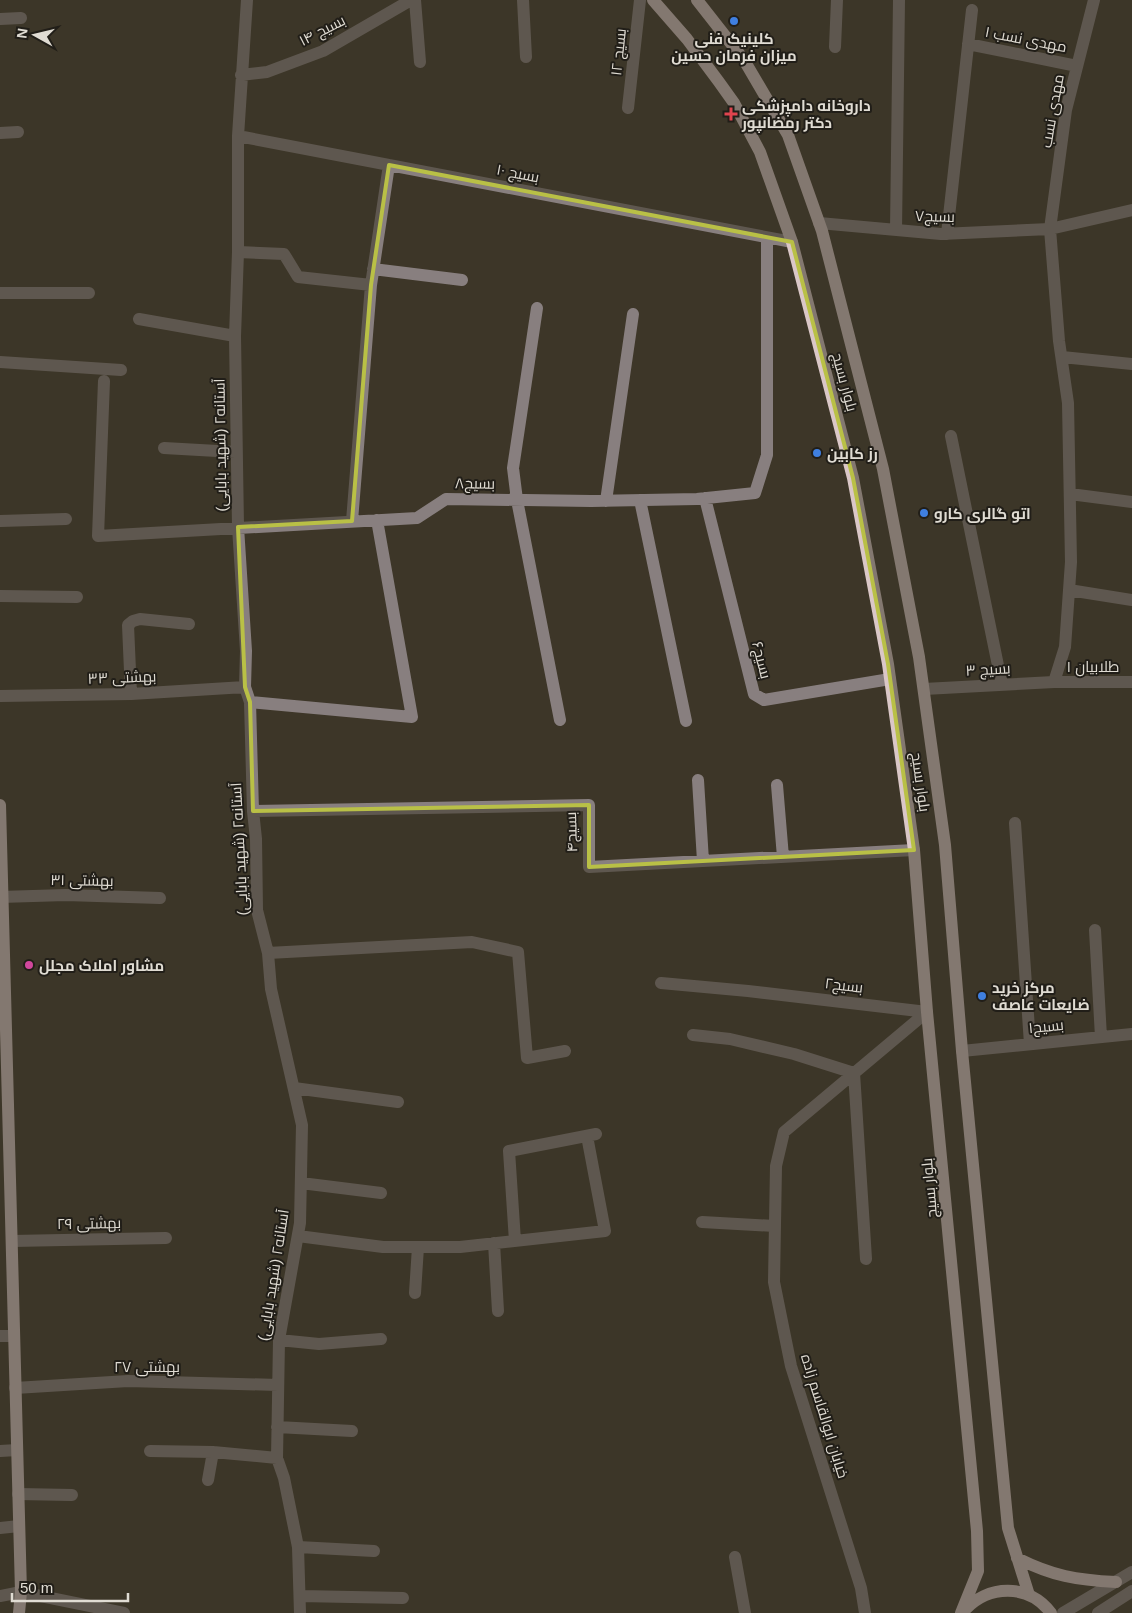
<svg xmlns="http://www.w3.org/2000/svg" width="1132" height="1613" font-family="Arial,Cairo,sans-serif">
  <rect width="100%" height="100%" fill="#3d3628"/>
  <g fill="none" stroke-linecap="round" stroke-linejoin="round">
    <!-- minor -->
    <path stroke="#887f7f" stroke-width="12" d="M247,0L238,136V252L235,336L238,527L246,651L245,687L250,702L253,811L256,839L257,910L268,953L271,989L302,1125L300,1223L279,1340L277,1458L284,1478L298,1547L300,1613
      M415,0L420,62
      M523,0L526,57
      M0,19L21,18
      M968,44L1077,66
      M835,47L837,0
      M241,75L267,72L323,51L411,0
      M628,108L640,0
      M0,133L18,132
      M238,136L792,242
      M819,223L941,234L1050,229L1132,210
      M896,230L899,0
      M947,234L972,10
      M238,252L284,254L298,277L371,285
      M373,269L462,280
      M0,293H89
      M537,308L513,468L517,500L560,720
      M139,319L235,336
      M1062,357L1132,364
      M0,362L121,370
      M104,381L98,536L417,518L446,499L591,501L697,499L755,493L767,455V238
      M951,436L1002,685
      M164,448L235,452
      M1070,494L1132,502
      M705,498L754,694L764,700L890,679
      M640,500L686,721
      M606,501L633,314
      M0,521L66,519
      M352,521L371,285L389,165
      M1069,590L1132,600
      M0,596L77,597
      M1054,682L1065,647L1071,562L1068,403L1059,341L1050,229L1066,110L1094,0
      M924,689L1054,682H1132
      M131,694L128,625L133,621L140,619L189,624
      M0,696L131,694L245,687
      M250,702L412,717L377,520
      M698,780L703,861
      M777,785L783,857
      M253,811L589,805V867L914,850
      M1015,823L1030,1044
      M0,897L66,895L160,898
      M1095,930L1101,1037
      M268,953L472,942L518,952L527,1058L565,1051
      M661,983L748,991L927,1012L784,1132L776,1166L774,1282L791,1366L861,1588L865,1613
      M693,1035L730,1039L794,1054L854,1073
      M962,1051L1132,1034
      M854,1073L866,1259
      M294,1088L398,1102
      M301,1183L381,1193
      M702,1222L775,1226
      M298,1236L383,1247H460L605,1231L587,1136
      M12,1241L166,1238
      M515,1241L509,1151L596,1134
      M494,1243L498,1311
      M415,1293L418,1247
      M0,1336H14
      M279,1340L319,1344L381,1339
      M15,1388L128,1381L278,1385
      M277,1427L352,1431
      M0,1451L17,1450
      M150,1451L213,1452L277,1458
      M208,1480L213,1452
      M18,1494L72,1495
      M0,1528L19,1526
      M298,1547L374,1551
      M735,1557L745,1613
      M0,1596L21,1592L124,1613
      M300,1596L403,1598
      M1063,1613L1132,1572
      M1098,1613L1132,1591"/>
    <!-- major -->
    <path stroke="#dac7c7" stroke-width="12" d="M653,0L687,39L719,82L734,103L760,152L792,242L853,478L888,664L914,850L927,1012L977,1531L978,1571L961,1613
      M697,0L744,60L788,135L822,231L883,469L919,657L945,845L962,1051L1008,1528L1029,1595
      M0,805L21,1592L19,1613
      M1017,1558C1053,1576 1076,1580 1116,1582
      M963,1612C987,1584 1029,1583 1051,1613"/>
  </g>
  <!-- marked area -->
  <path d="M0 0H1132V1613H0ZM389,165L792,242L853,478L888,664L914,850L589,867V805L253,811L250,702L245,687L238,527L352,521L371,285Z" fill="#3d3628" fill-opacity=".55" fill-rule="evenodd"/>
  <path fill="none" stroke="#b9c046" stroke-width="4" stroke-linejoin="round" d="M389,165L792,242L853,478L888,664L914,850L589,867V805L253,811L250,702L245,687L238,527L352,521L371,285Z"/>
  <!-- markers -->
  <g fill="#3f7fe0" stroke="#211e18" stroke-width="2">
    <circle cx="734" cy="21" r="5"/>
    <circle cx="817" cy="453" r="5"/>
    <circle cx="924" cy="513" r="5"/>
    <circle cx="982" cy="996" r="5"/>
  </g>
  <path fill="#e0444e" stroke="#211e18" stroke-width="2" d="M728.5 106.5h5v5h5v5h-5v5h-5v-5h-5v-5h5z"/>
  <circle fill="#d1479c" stroke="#211e18" stroke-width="2" cx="29" cy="965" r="5"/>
  <g text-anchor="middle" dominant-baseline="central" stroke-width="4" stroke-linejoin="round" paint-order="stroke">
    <!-- street labels -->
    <g font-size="15" fill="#e0dcd3" stroke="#211e18">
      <text transform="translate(322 30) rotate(-27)">بسیج ۱۴</text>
      <text transform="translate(1026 39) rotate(11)">مهدی نسب ۱</text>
      <text transform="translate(618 52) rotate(-84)">بسیج ۱۲</text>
      <text transform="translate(1052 111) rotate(-80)">مهدی نسب</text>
      <text transform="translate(518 173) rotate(11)">بسیج ۱۰</text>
      <text transform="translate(935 216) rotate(2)">بسیج۷</text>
      <text transform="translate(845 382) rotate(75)">بلوار بسیج</text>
      <text transform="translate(220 445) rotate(-91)">آستانه۲ (شهید بابایی)</text>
      <text transform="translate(475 483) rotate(1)">بسیج۸</text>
      <text transform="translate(762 660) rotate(76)">بسیج۶</text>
      <text x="1093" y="666">طلابیان ۱</text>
      <text transform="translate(988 669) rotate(-3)">بسیج ۳</text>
      <text transform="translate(122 677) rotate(-2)">بهشتی ۳۳</text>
      <text transform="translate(921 782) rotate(82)">بلوار بسیج</text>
      <text transform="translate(571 832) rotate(-92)">بسیج۴</text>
      <text transform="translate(239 849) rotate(-93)">آستانه۲ (شهید بابایی)</text>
      <text transform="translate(82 880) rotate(1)">بهشتی ۳۱</text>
      <text transform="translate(844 985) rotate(7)">بسیج۲</text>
      <text transform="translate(1046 1026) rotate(-6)">بسیج۱</text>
      <text transform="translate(929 1188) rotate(-95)">بلوار بسیج</text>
      <text transform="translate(89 1223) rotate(-1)">بهشتی ۲۹</text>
      <text transform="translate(273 1275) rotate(-81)">آستانه۲ (شهید بابایی)</text>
      <text x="147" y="1366">بهشتی ۲۷</text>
      <text transform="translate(825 1416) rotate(73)">خیابان ابوالقاسم زاده</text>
    </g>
    <!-- poi labels -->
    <g font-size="15" font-weight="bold" fill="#e0dcd3" stroke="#211e18" text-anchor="start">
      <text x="734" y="38" text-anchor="middle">کلینیک فنی<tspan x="734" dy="17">میزان فرمان حسین</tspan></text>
      <text x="742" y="105">داروخانه دامپزشکی<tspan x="742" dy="17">دکتر رمضانپور</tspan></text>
      <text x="827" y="453">رز کابین</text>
      <text x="934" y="513">اتو گالری کارو</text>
      <text x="39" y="965">مشاور املاک مجلل</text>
      <text x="992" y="987">مرکز خرید<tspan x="992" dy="17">ضایعات عاصف</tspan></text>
    </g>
  </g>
  <!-- north arrow -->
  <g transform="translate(35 35) rotate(278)" stroke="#211e18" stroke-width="4" paint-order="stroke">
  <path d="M0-4L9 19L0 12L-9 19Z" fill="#e0dcd3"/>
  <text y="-8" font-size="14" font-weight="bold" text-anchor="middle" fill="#e0dcd3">N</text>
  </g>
  <!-- scale -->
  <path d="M12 1593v8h116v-8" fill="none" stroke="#e0dcd3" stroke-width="2.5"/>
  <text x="20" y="1593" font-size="15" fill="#e0dcd3" stroke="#211e18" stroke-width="4" paint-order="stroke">50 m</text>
</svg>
